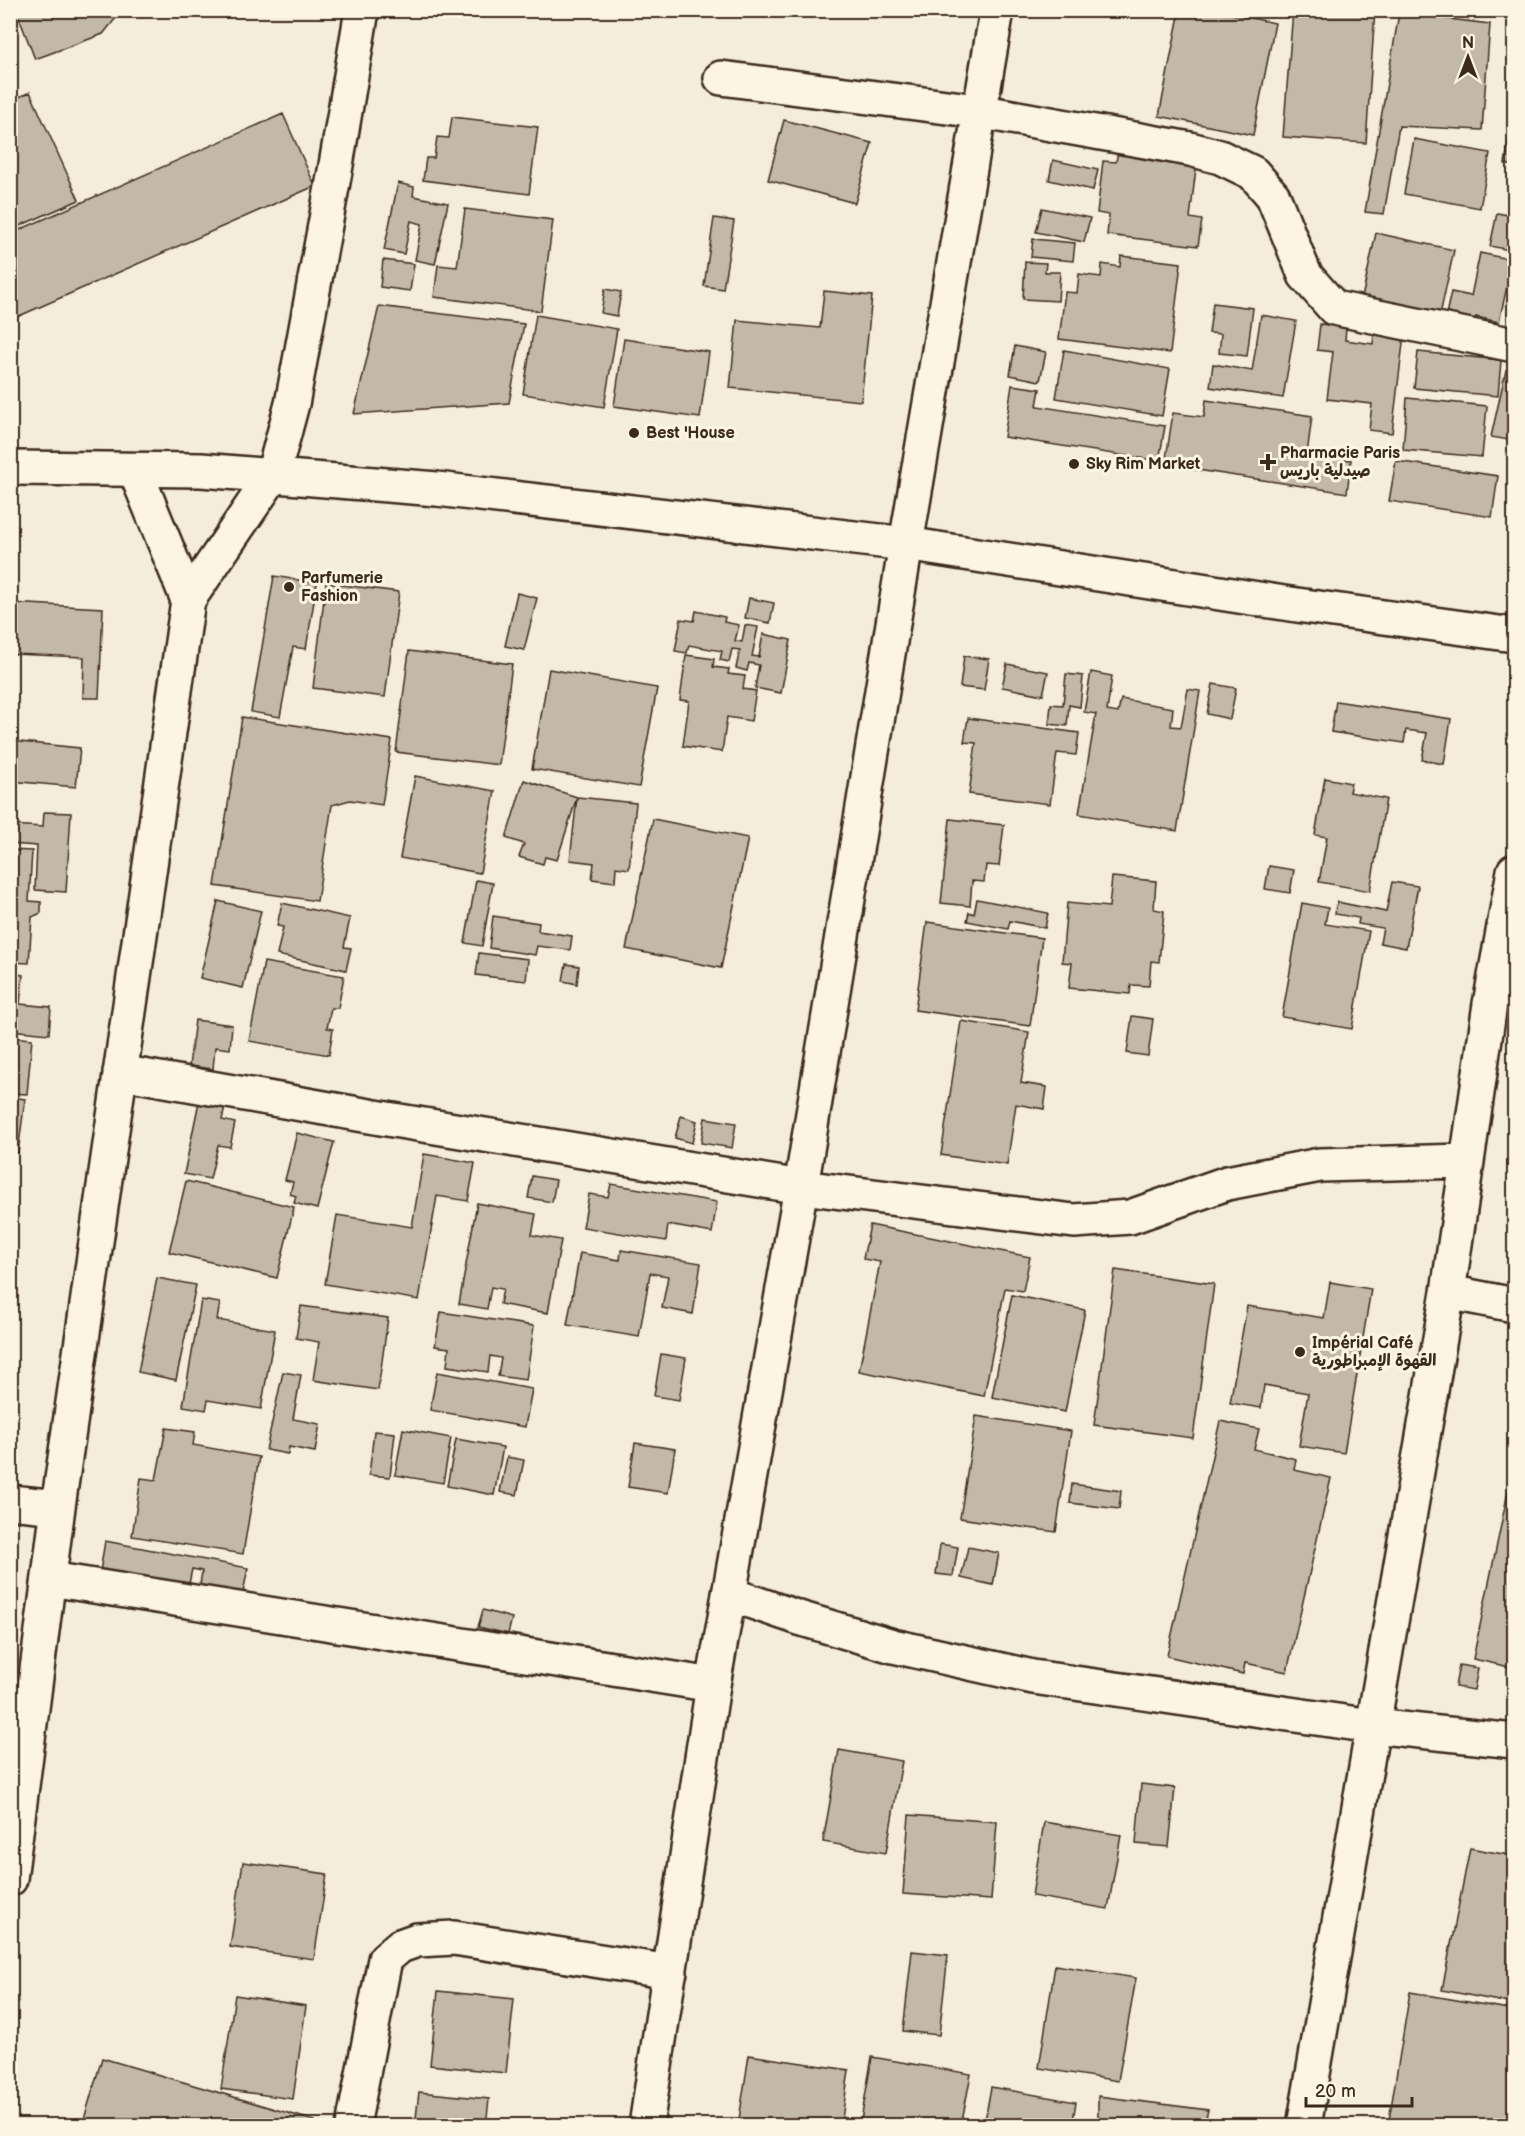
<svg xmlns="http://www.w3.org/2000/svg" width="1525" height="2136" font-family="'Balsamiq Sans','Playpen Sans Arabic',sans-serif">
  <rect width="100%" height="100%" fill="#f4eddd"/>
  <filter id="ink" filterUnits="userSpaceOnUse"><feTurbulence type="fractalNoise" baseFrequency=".0167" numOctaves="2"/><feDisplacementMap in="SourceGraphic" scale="12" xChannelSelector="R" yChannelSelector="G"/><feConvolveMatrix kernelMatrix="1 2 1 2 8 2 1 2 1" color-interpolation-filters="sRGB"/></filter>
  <g filter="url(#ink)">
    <!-- building -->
    <path fill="#c3b9aa" stroke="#3b2a1e" stroke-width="1.5" d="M16,10H112L116,18L103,34L35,59Z
      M1180,10H1213L1275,23L1253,135L1159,116Z
      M1293,10H1375L1366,143L1283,137Z
      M1399,13L1490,24L1482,130L1399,126L1384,214L1365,212Z
      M30,92L79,200L10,230V101Z
      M1514,111V166L1505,164Z
      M283,114L315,186L10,320V234Z
      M452,117L538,127L529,194L423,180L426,158H434L437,137L449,138Z
      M784,120L872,143L855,203L768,180Z
      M1414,139L1490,153L1480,208L1404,194Z
      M1118,150L1197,160L1190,218L1202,220L1198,246L1107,235L1109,215L1097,213L1103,161L1116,162Z
      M1053,160L1098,170L1093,190L1049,180Z
      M398,183L414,187L413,196L448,203L435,264L415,260L422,224L411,221L404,254L384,250Z
      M1042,208L1090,218L1084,242L1036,232Z
      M465,209L553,220L541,311L434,297L438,265L457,267Z
      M1497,213L1514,216V251L1490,246Z
      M714,218L734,221L723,289L704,286Z
      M1376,233L1454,250L1440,315L1362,298Z
      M1033,239L1075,243L1073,261L1031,257Z
      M1480,253L1513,260L1499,322L1476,317L1472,335L1443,328L1451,292L1471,296Z
      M1121,256L1181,263L1170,353L1059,339L1065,292L1077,293L1079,274L1101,277L1102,264L1120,267Z
      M383,260L414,264L410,291L380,287Z
      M1025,262L1046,263L1045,272H1060L1058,301L1023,299Z
      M605,289L621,292L617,316L601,313Z
      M824,291L872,296L861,401L730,388L737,320L820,328Z
      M1213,303L1253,308L1247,356L1219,353L1221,334L1209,333Z
      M379,306L524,324L509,403L354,414Z
      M536,315L617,329L604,407L523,394Z
      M1261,315L1296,321L1283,398L1210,387L1213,364L1252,371Z
      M1320,324L1346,327L1345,340L1373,344L1374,332L1404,335L1392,433L1369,430L1372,404L1327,399L1333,352L1317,350Z
      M624,339L709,352L700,418L614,406Z
      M1015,346L1046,352L1040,381L1010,375Z
      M1064,350L1170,369L1162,416L1056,398Z
      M1418,352L1501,360L1498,396L1414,388Z
      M1506,370L1514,372V414L1509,440L1491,437Z
      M1012,385L1040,389L1037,406L1165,426L1159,461L1004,437Z
      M1407,398L1487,406L1482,457L1403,450Z
      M1206,400L1312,416L1307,454L1351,460L1347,493L1165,465L1173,413L1204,417Z
      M1396,461L1498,476L1492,517L1389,501Z
      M274,576L317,583L306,649L293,647L280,717L251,712Z
      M326,583L399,592L385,697L313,688Z
      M517,593L537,598L524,650L505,646Z
      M749,598L774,603L770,623L745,618Z
      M10,603L103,608L99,698H83L84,657L12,654L10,699Z
      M696,611L725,617L724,622L739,625L735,641L742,642L745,625L758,627L752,656L759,657L763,634L791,640L781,693L755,688L759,665L749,663L747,671L736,668L740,650L732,649L729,662L720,660L722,651L689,645L687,653L675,651L681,619L694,621Z
      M409,651L512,664L499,765L396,752Z
      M686,655L714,659L713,667L729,669L728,674L745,676L743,689L756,691L751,721L727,717L722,752L683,746L689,701L680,700Z
      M964,656L989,659L984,690L960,687Z
      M1007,664L1048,672L1043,695L1002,687Z
      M549,669L657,688L639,787L532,769Z
      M1091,672L1112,676L1107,711L1118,713L1121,699L1173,708L1171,726L1181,727L1188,689L1200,691L1177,831L1079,814L1096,714L1084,712Z
      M1066,674L1083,676L1080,707L1069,705L1067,726L1049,724L1051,704L1063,705Z
      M1213,684L1236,688L1230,719L1207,714Z
      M1336,701L1451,719L1444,764L1422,760L1427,733L1406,730L1404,743L1331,732Z
      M242,717L392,740L382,805L350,800L332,805L317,901L215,886Z
      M968,718L1079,733L1076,755L1057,753L1050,804L969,794L976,743L964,742Z
      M10,741L80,748L76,787L10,781Z
      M415,776L495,791L480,873L400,858Z
      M1325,778L1351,783L1349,792L1386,799L1370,891L1319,882L1327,837L1315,835Z
      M524,780L577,797L557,860L545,857L543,864L519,857L524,844L506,838Z
      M577,797L636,803L629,869L616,867L615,882L592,879L594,863L570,860Z
      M44,812L71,813L66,892L35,890L37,846L10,844V825L43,827Z
      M653,819L748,838L721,968L626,949Z
      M950,819L1004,825L999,866L986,865L984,882L972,881L970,906L941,903Z
      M10,850L32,851L29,901L41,902V913L32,917L29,963L10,962Z
      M1269,866L1294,870L1290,893L1265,889Z
      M1112,877L1156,881L1154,909L1164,911L1159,962L1151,961L1149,986L1131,985L1130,994L1069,988L1072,963L1062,962L1067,903L1109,907Z
      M476,880L493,883L482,946L465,943Z
      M1392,882L1418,886L1406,948L1380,943L1383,928L1358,924L1359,918L1335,914L1337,902L1386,912Z
      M977,899L1048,913L1045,928L1010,921L1008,929L967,921L969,912L974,914Z
      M218,901L261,911L243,988L200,978Z
      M282,903L350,918L344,947L351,948L346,970L277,955L283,927L277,926Z
      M1302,903L1328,908L1325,924L1369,931L1352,1029L1282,1017Z
      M493,916L539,923L538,931L572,936L570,950L537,946L535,955L489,948Z
      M927,922L1042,938L1030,1026L915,1010Z
      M479,953L528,959L526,981L476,975Z
      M264,962L344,976L338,1008H331L327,1028L333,1029L329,1055L249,1041Z
      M566,964L579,966L577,984L563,981Z
      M10,973L23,975L20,1004L51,1007L49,1034L10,1030Z
      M1132,1016L1153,1019L1148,1056L1127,1053Z
      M195,1020L232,1025L230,1049L215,1047L213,1069L189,1066Z
      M961,1021L1029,1032L1021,1083L1047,1087L1044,1109L1016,1104L1007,1165L941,1155Z
      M10,1037L32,1039L27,1094L10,1093Z
      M201,1092L227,1097L222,1120L235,1123L230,1147L218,1145L210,1179L184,1174Z
      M10,1097L25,1099L18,1153L10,1152Z
      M681,1116L697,1121L692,1143L675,1138Z
      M705,1118L736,1123L732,1148L701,1143Z
      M297,1133L334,1142L317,1209L294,1203L296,1196L290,1194L293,1182L285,1180Z
      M424,1154L475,1163L468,1201L437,1196L419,1300L325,1284L337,1215L412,1227Z
      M532,1176L556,1180L552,1202L528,1198Z
      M186,1181L294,1207L277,1278L169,1252Z
      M611,1184L717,1202L712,1233L668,1225L666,1241L583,1227L589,1194L608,1197Z
      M477,1203L536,1214L532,1235L561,1240L548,1313L500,1304L503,1289L491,1287L487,1309L459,1304Z
      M870,1225L1030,1257L1023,1291L1005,1288L984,1396L859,1371L880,1262L863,1259Z
      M621,1250L701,1263L693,1314L662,1308L668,1276L650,1273L639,1337L567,1325L580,1253L620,1260Z
      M1115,1270L1214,1284L1193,1438L1094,1425Z
      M157,1278L196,1285L176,1380L138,1372Z
      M1330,1282L1371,1289L1344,1453L1299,1446L1308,1393L1264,1385L1261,1408L1230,1403L1247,1306L1324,1318Z
      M1012,1295L1085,1310L1065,1412L992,1397Z
      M201,1300L220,1303L217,1320L275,1330L261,1409L208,1400L206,1410L183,1406Z
      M301,1306L388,1318L378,1390L313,1380L319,1342L296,1338Z
      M441,1312L534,1326L526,1380L498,1376L501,1358L490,1356L488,1372L447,1366L449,1348L435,1346Z
      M661,1354L686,1358L679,1400L654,1396Z
      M283,1372L301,1375L293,1419L320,1424L315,1452L289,1447L288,1454L266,1450Z
      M437,1372L532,1389L525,1427L430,1410Z
      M976,1416L1071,1431L1056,1532L960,1518Z
      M1220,1421L1259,1429L1254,1449L1296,1459L1294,1470L1331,1478L1287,1672L1245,1663L1243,1674L1167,1656Z
      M166,1428L195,1432L193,1445L259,1457L243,1554L132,1536L141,1478L156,1480Z
      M403,1429L451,1438L443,1483L395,1475Z
      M374,1431L395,1433L390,1477L369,1475Z
      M456,1439L503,1447L494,1495L447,1486Z
      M635,1443L675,1449L668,1493L628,1487Z
      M507,1457L524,1460L517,1495L500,1492Z
      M1514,1463V1668L1473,1659Z
      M1072,1484L1121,1491L1119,1509L1070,1503Z
      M105,1541L248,1568L243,1593L200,1585L202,1571L192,1569L188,1589L100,1572Z
      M940,1544L958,1547L953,1576L936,1574Z
      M968,1547L999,1553L993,1585L961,1578Z
      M483,1610L512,1618L508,1634L478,1627Z
      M1459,1665L1478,1668L1474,1690L1455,1687Z
      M839,1750L902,1761L886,1853L823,1842Z
      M1141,1784L1175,1788L1169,1847L1136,1844Z
      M909,1815L997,1822L991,1900L903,1894Z
      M1044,1822L1121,1835L1108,1909L1032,1896Z
      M1470,1848L1514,1856V2004L1442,1990Z
      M243,1862L327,1874L314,1959L230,1947Z
      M912,1951L948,1955L939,2035L903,2031Z
      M1055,1965L1136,1978L1118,2081L1039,2068Z
      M438,1991L514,1999L506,2073L430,2065Z
      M1410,1992L1514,2010V2126H1388Z
      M235,1995L306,2006L293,2099L221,2089Z
      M749,2055L849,2070L841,2126H738Z
      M872,2057L971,2074L961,2126H860Z
      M102,2058L315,2121L314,2126H82Z
      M991,2087L1076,2102L1072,2126H984Z
      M419,2092L489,2099L486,2126H415Z
      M1098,2096L1208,2110L1204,2126H1098Z"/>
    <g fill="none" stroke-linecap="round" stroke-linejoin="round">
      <defs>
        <path id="minor" d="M721,78L978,111L1190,149L1220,157L1253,173L1273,196L1305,275L1334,308L1514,345
          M135,470L188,600
          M120,1072L381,1118L801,1187L1074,1221L1130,1217L1227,1183L1320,1165L1465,1161
          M1448,1292L1514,1305
          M10,1502L58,1507
          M50,1579L713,1685
          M729,1594L799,1618L893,1646L1033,1677L1372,1726L1514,1741
          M10,1879L58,1507L188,600L273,475L292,404L335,171L362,10
          M353,2126L385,1959L400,1946L417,1940L454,1938L670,1972
          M646,2126L713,1685L801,1187L906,544L997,10
          M1304,2126L1448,1292L1490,1004L1514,871"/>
        <path id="major" d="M10,468L201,470L437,489L906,544L1297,605L1514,635"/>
      </defs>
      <!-- minor casing -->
      <use href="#minor" stroke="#3b2a1e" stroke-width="38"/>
      <!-- major casing -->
      <use href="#major" stroke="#3b2a1e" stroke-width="38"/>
      <!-- minor -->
      <use href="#minor" stroke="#fcf5e5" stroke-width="33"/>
      <!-- major -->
      <use href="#major" stroke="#fcf5e5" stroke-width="33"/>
    </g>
  </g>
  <!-- markers -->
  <g fill="#3b2a1e" stroke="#fcf5e5" stroke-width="2">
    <circle cx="634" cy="433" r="6"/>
    <path d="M1265 453h6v6h6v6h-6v6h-6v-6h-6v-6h6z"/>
    <circle cx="1074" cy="464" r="6"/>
    <circle cx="289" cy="587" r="6"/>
    <circle cx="1300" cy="1352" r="6"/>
  </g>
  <g text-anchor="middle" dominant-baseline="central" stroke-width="6" stroke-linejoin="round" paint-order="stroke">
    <!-- poi labels -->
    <g font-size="16" font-weight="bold" fill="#3b2a1e" stroke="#fcf5e5" text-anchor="start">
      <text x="646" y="433">Best 'House</text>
      <text x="1280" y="453">Pharmacie Paris<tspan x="1280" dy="18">صيدلية باريس</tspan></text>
      <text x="1086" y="464">Sky Rim Market</text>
      <text x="301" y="578">Parfumerie<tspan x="301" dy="18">Fashion</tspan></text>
      <text x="1312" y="1343">Impérial Café<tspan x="1312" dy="18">القهوة الإمبراطورية</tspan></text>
    </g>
  </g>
  <!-- margin -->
  <rect width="1525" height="2136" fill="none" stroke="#fcf5e5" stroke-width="36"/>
  <rect x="18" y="18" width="1489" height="2100" fill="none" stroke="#3b2a1e" stroke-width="2" filter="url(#ink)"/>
  <!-- north arrow -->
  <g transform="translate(1468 57)" stroke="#fcf5e5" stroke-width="4.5" paint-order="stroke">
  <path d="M0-4.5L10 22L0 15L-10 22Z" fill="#3b2a1e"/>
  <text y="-9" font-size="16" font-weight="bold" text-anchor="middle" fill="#3b2a1e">N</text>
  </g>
  <!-- scale -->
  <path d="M1306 2097v9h106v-9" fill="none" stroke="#3b2a1e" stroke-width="3"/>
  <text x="1315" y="2097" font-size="18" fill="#3b2a1e" stroke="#fcf5e5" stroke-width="4.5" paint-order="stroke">20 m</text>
</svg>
